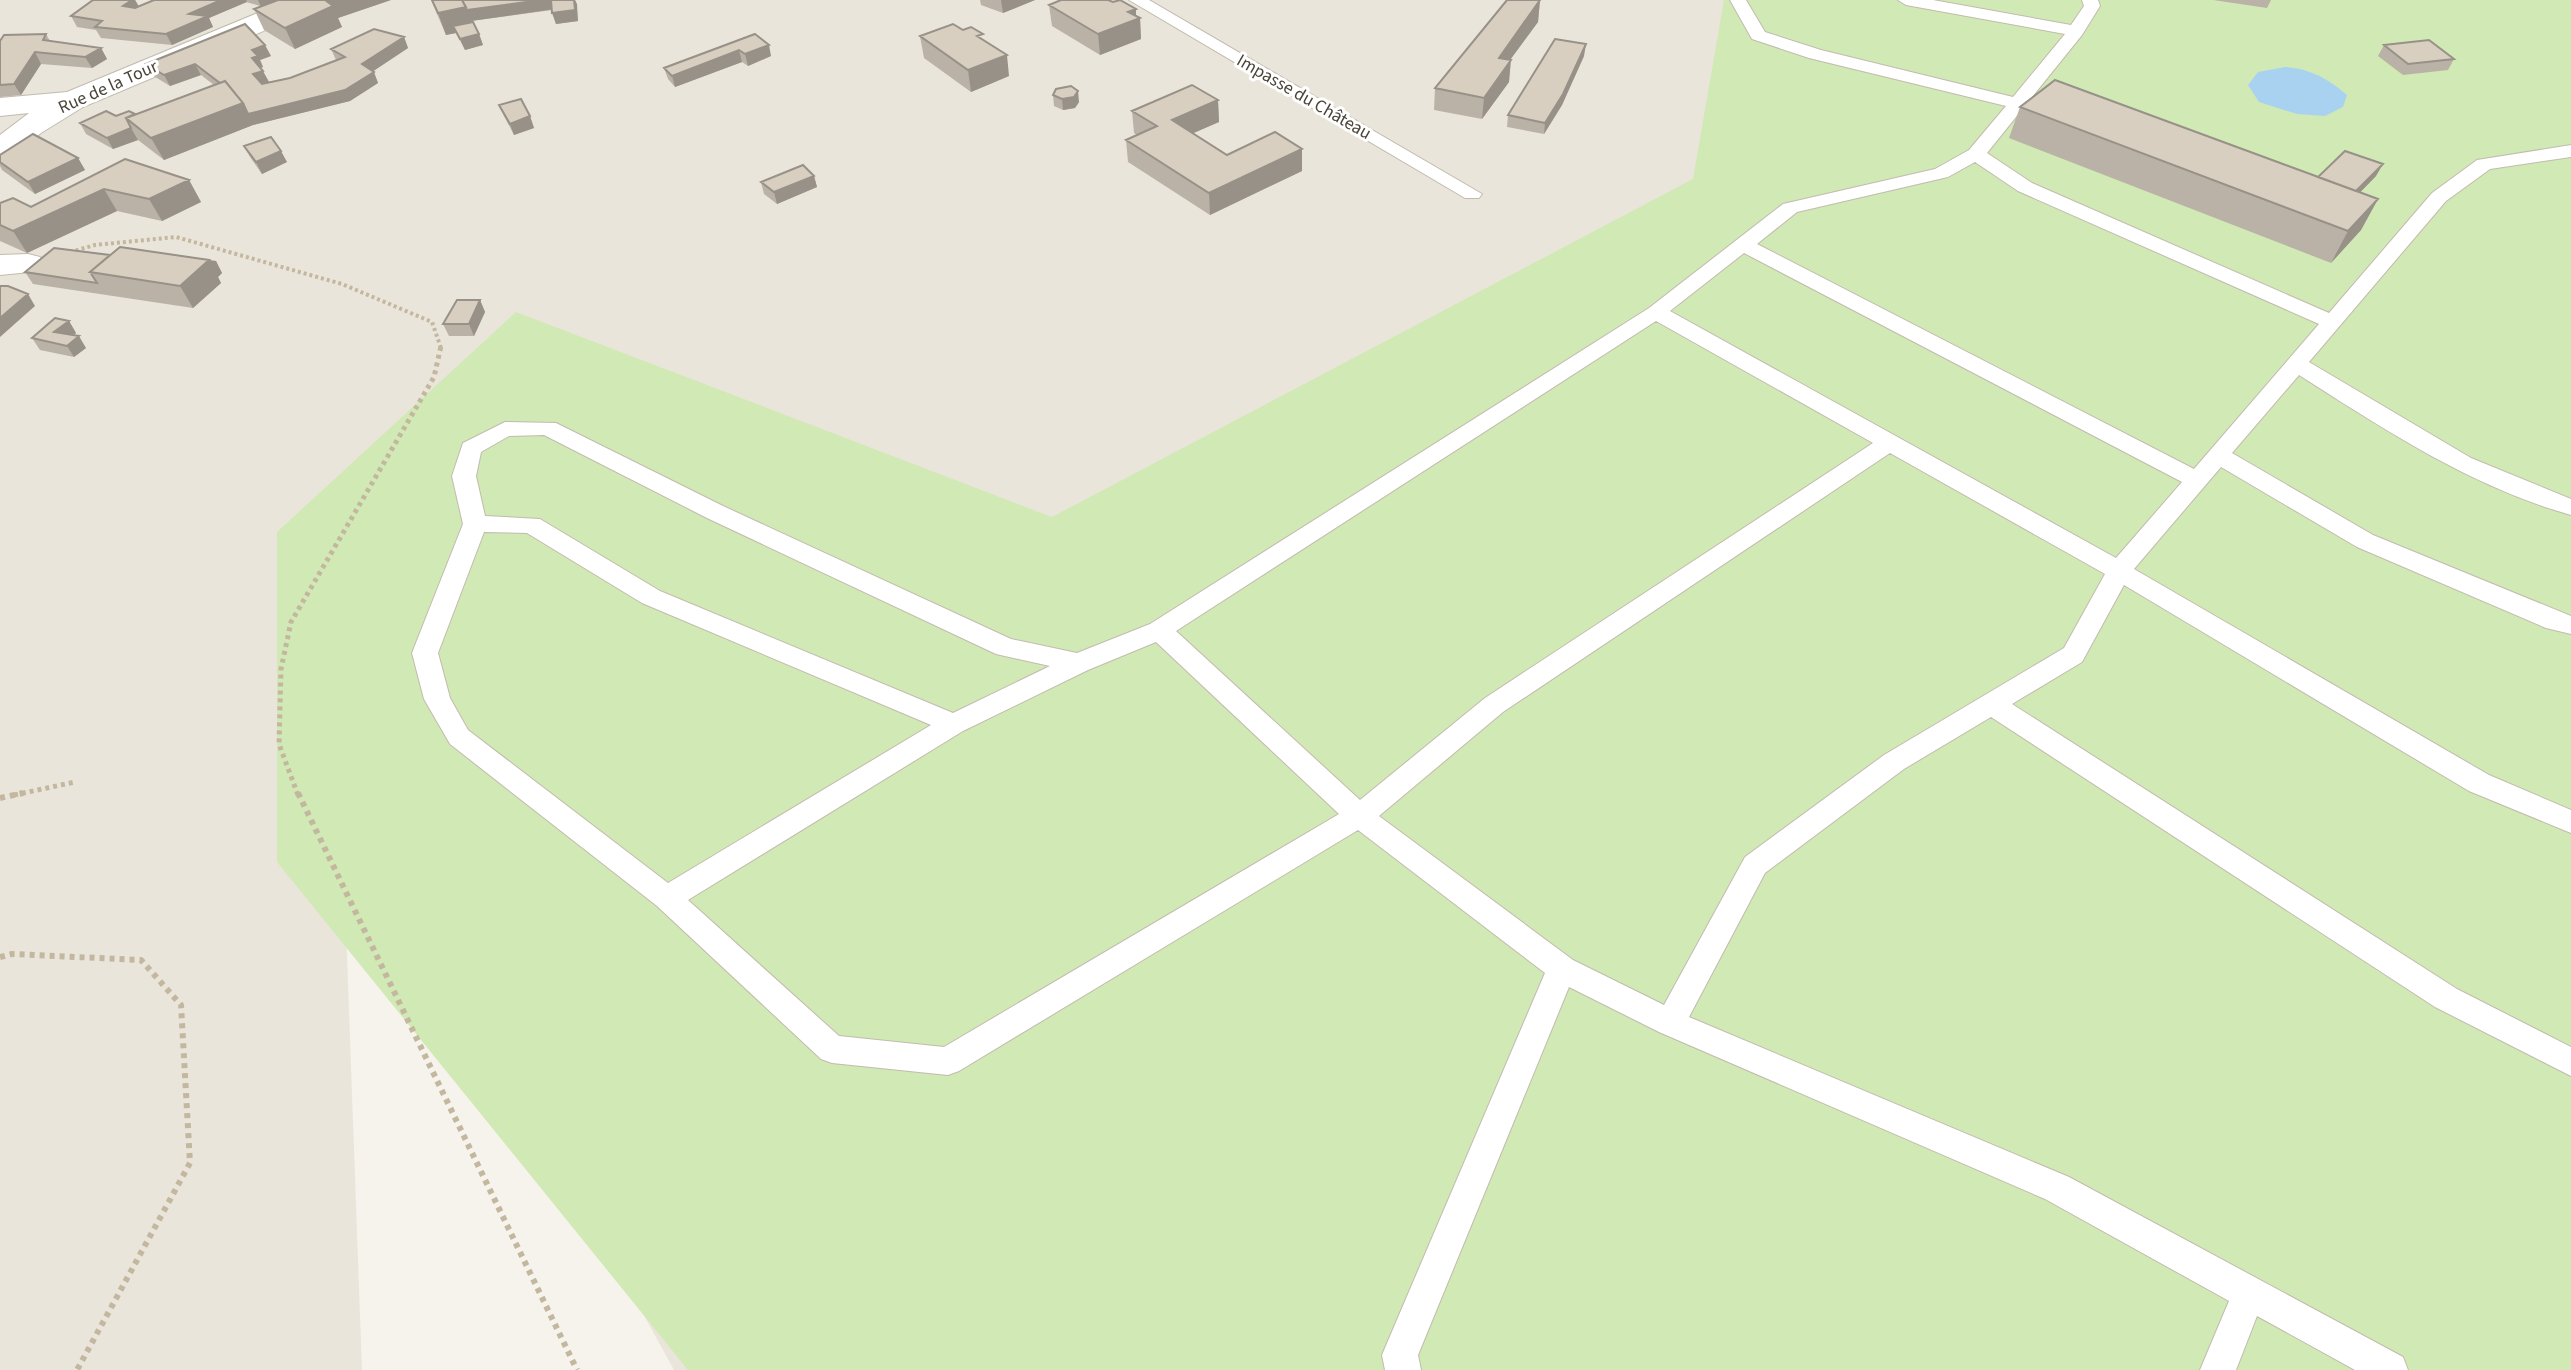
<svg xmlns="http://www.w3.org/2000/svg" width="2571" height="1370" font-family="'Source Sans 3',sans-serif">
  <rect width="100%" height="100%" fill="#f6f3ec"/>
  <!-- residential -->
  <path fill="#eae5da" d="M0,0H2571V1370H674L340,762L362,1370H0Z"/>
  <!-- green -->
  <path fill="#d1e9b5" d="M1724,0H2571V1370H688L277,862V532L516,312L1052,517L1693,179Z"/>
  <!-- water -->
  <path fill="#a9d2f1" d="M2285,67C2311,69 2328,79 2347,95L2343,107L2325,116L2297,114L2259,102L2248,85L2258,72Z"/>
  <g fill="none" stroke-linecap="round" stroke-linejoin="round">
    <defs>
      <path id="lane" d="M1129,0H1149L1482,194L1479,198H1465Z
        M1730,0H1746L1765,32L1821,50L2013,97L2065,34L1906,5L1898,0H1933L2071,25L2084,6L2082,0H2098L2100,6L2082,35L1987,153L2032,183L2329,313L2432,193L2477,160L2571,145V157L2490,169L2446,201L2309,362L2471,458L2571,499V515C2472,487 2385,430 2299,375L2232,453L2373,535L2571,616V634L2546,628L2357,547L2221,467L2134,569L2489,775L2571,810V833L2469,791L2124,585L2082,662L2012,704L2457,989L2571,1047V1076L2435,1007L1991,717L1904,769L1765,873L1689,1017L2069,1177L2403,1357L2408,1370H2355L2257,1316L2236,1370H2200L2229,1301L2045,1199L1659,1032L1569,987L1418,1355L1421,1370H1385L1382,1355L1545,973L1358,830L959,1071L948,1075L832,1063L821,1059L657,906L450,744L424,699L412,653L463,524L452,476L463,443L505,422L556,423L723,506L1011,639L1077,653L1150,624L1649,308L1783,204L1935,169L1969,150L2006,106L1809,58L1752,39ZM1975,162L2018,191L2319,324L2194,469L1757,244L1797,212L1948,177ZM1744,253L2182,482L2116,558L1670,311ZM1656,321L1873,443L1485,698L1360,800L1176,631ZM544,435L707,518L996,654L1050,666L953,713L660,591L540,519L485,516L476,476L481,452L509,436ZM1890,453L2105,574L2064,648L1884,755L1745,857L1664,1005L1573,960L1379,816L1503,712ZM484,532L527,533L642,603L931,725L668,883L468,730L450,698L438,653ZM1156,642L1339,814L944,1047L839,1036L688,900L963,731L1088,670Z"/>
      <path id="street" d="M289,0H327L323,6L83,107L41,133L11,158L0,160V135L29,113L0,116V98L67,92Z
        M28,254L40,257L45,264L40,271L0,275V255Z"/>
    </defs>
    <!-- lane casing -->
    <use href="#lane" stroke="#c2bbae" stroke-width="2"/>
    <!-- street casing -->
    <use href="#street" stroke="#c2bbae" stroke-width="2"/>
    <!-- path-far2 -->
    <path stroke="#c4b79f" stroke-width="4" stroke-dasharray="3 3" stroke-linecap="butt" d="M70,252L95,245L176,237L342,284L432,322L441,348"/>
    <!-- path-far1 -->
    <path stroke="#c4b79f" stroke-width="5" stroke-dasharray="4 4" stroke-linecap="butt" d="M14,795L75,782
      M298,795L279,744L281,669L291,622L434,377L441,346"/>
    <!-- path -->
    <path stroke="#c4b79f" stroke-width="6" stroke-dasharray="5 5" stroke-linecap="butt" d="M298,793L577,1370
      M0,798L23,793
      M0,957L12,954L141,960L181,1005L190,1163L77,1370"/>
    <!-- lane -->
    <use href="#lane" fill="#fff" fill-rule="evenodd"/>
    <!-- street -->
    <use href="#street" fill="#fff" fill-rule="evenodd"/>
  </g>
  <!-- wall -->
  <path fill="#bab2a6" d="M93,0H135L139,6L154,0H391L338,18L342,27L295,49L264,30L254,9L260,6L246,2L209,18L213,27L172,45L101,38L96,30L77,27L71,16Z
    M431,0H575L578,21L556,24L552,10L471,21L479,34L483,45L465,50L456,33L446,35Z
    M980,0H1035L1003,13L981,5Z
    M1540,0L1538,22L1510,60L1509,82L1482,119L1434,110L1435,88Z
    M2213,0H2271L2267,8Z
    M1113,2L1136,9V16L1140,18L1141,39L1100,55L1052,26L1049,5Z
    M963,30L984,40L1009,76L971,92L924,58L920,36Z
    M46,34L50,41L101,48L107,59L92,68L41,64L21,95L0,97V41Z
    M755,34L771,56L748,66L742,62L675,87L668,79L664,68Z
    M404,37L408,48L373,71L378,83L350,101L253,125L164,160L138,140L113,149L86,134L80,123L116,116L135,114L214,85L201,75L170,86L152,75L146,64L271,56L260,60L263,67L260,68L269,82L290,78L336,60L331,49Z
    M2384,45L2454,59L2448,70L2403,75L2378,56Z
    M1584,56L1562,105L1544,134L1507,127L1508,115Z
    M1053,95L1079,102L1075,108L1063,110L1054,106Z
    M1218,100L1219,122L1193,133L1227,155L1302,149V171L1210,215L1128,162L1126,140L1137,135L1134,133L1132,111Z
    M499,105L530,116L534,128L514,135L504,116Z
    M2020,107L2318,177L2376,176L2360,192L2378,199L2361,230L2331,263L2009,138Z
    M244,146L287,162L262,174L250,157Z
    M0,155L78,158L85,170L35,194L2,170L0,166Z
    M125,159L189,180L201,202L162,221L117,211L27,253L0,241V203L31,207Z
    M814,176L817,187L777,204L764,194L761,182Z
    M110,255L216,261L222,273L218,277L221,283L193,308L33,284L25,272Z
    M480,300L485,312L474,336H449L443,324Z
    M69,321L76,333L73,335L86,348L74,357L40,350L32,338Z"/>
  <!-- shaded-wall -->
  <path fill="#979187" d="M132,0H135L140,9L123,6Z
    M221,0H246L247,2L209,18L213,27L172,45L166,34L189,14Z
    M258,0H279L261,7Z
    M324,0H391L338,18L342,27L295,49L285,28Z
    M541,0H551L555,9L471,21L474,28L453,26L456,33L446,35L438,13L466,7Z
    M574,0H575L577,4L578,21L556,24L552,13Z
    M1001,0H1035L1003,13Z
    M1540,0L1538,22L1496,79L1499,58Z
    M1136,9V19L1140,18L1141,39L1100,55L1098,34L1128,12Z
    M479,34L483,45L465,50L460,39Z
    M404,37L408,48L366,76L362,64Z
    M1586,44L1584,56L1562,105L1544,134L1545,123Z
    M265,45L271,56L260,60L263,67L257,69L252,58V50Z
    M769,45L771,56L748,66L745,54Z
    M101,48L107,59L92,68L85,57Z
    M739,50L742,62L675,87L672,76Z
    M35,52L41,64L21,95L14,84Z
    M1007,55L1009,76L971,92L968,70Z
    M1511,60L1509,82L1482,119L1484,98Z
    M195,64L201,75L170,86L164,75Z
    M263,71L269,82L259,86L253,74Z
    M374,72L378,83L350,101L253,125L164,160L151,138L243,103Z
    M1078,91L1079,102L1075,108L1063,110L1062,99Z
    M1218,100L1219,122L1173,142L1172,120Z
    M530,116L534,128L514,135L510,124Z
    M131,128L138,140L113,149L107,138Z
    M1302,149V171L1210,215L1209,193Z
    M281,151L287,162L262,174L256,162Z
    M78,158L85,170L35,194L28,182Z
    M2383,164L2376,176L2345,208L2351,196Z
    M814,176L817,187L777,204L774,192Z
    M189,180L201,202L162,221L149,199Z
    M104,189L117,211L27,253L13,231Z
    M2378,199L2361,230L2331,263L2348,231Z
    M209,260L216,261L222,273L218,277L221,283L193,308L180,286Z
    M28,294L35,306L0,337V318Z
    M480,300L485,312L474,336L469,324Z
    M69,321L76,333L62,344L54,332Z
    M79,336L86,348L74,357L67,346Z"/>
  <!-- building -->
  <path fill="#d8cfc1" stroke="#979187" stroke-width="2" d="M93,0H132L123,6L135,8L154,0H221L189,14L208,16L166,34L95,27L102,21L71,16Z
    M278,0H325L333,6L285,28L254,9Z
    M432,0H462L466,7L438,13Z
    M462,0H541L467,10Z
    M551,0H574L575,10L552,13Z
    M1061,0H1108L1113,2L1120,0L1136,9L1128,12L1140,18L1098,34L1049,5Z
    M1507,0H1540L1499,58L1511,60L1484,98L1435,88Z
    M473,22L479,34L460,39L453,26Z
    M245,24L265,45L252,50L258,56L252,58L263,71L253,74L262,84L290,78L345,57L331,49L374,29L404,37L362,64L374,72L345,90L248,114L243,103L225,81L220,83L195,64L164,75L146,64Z
    M953,24L963,30L971,27L983,34L977,36L1007,55L968,70L920,36Z
    M46,34L43,40L101,48L85,57L35,52L14,84L0,85V41L4,35Z
    M755,34L769,45L745,54L739,50L672,76L664,68Z
    M1555,39L1586,44L1563,94L1545,123L1508,115Z
    M2429,40L2454,59L2408,64L2384,45Z
    M2055,80L2378,199L2348,231L2020,107Z
    M225,81L243,103L151,138L126,118Z
    M1192,85L1218,100L1172,120L1227,155L1275,132L1302,149L1209,193L1126,140L1157,126L1132,111Z
    M1071,86L1078,91L1074,97L1062,99L1053,95L1056,89Z
    M521,99L530,116L510,124L499,105Z
    M106,111L116,116L129,111L135,114L126,118L131,128L107,138L80,123Z
    M33,134L78,158L28,182L0,162V155Z
    M271,137L281,151L256,162L244,146Z
    M2345,151L2383,164L2356,191L2318,177Z
    M125,159L189,180L149,199L104,189L13,231L0,225V203L13,198L31,207Z
    M803,165L814,176L774,192L761,182Z
    M120,247L209,260L180,286L90,272Z
    M54,248L110,255L90,272L97,283L25,272Z
    M0,286H8L28,294L0,318Z
    M457,300H480L469,324H443Z
    M55,318L69,321L54,332L79,336L67,346L32,338Z"/>
  <g text-anchor="middle" dominant-baseline="central" stroke-width="6" stroke-linejoin="round" paint-order="stroke">
    <!-- far-street labels -->
    <g font-size="18" fill="#4b4439" stroke="#fff">
      <text transform="translate(108 87) rotate(-24)">Rue de la Tour</text>
      <text transform="translate(1304 97) rotate(30)">Impasse du Château</text>
    </g>
  </g>
</svg>
